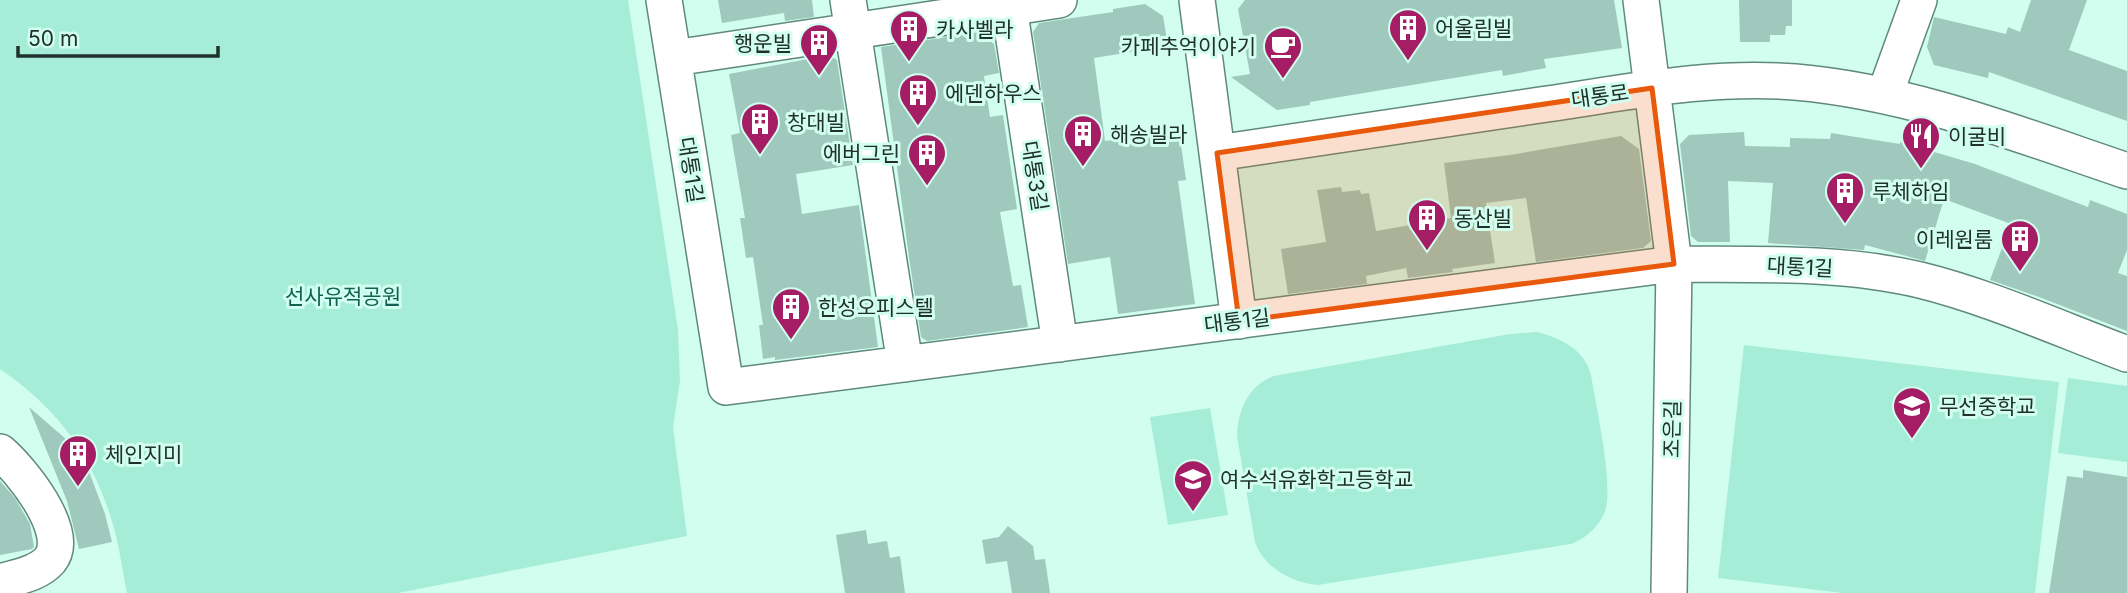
<svg xmlns="http://www.w3.org/2000/svg" width="2127" height="593" font-family="Inter,'Noto Sans KR',sans-serif">
  <rect width="100%" height="100%" fill="#d1feef"/>
  <!-- green -->
  <path fill="#a5edd7" d="M0,0H628L678,330L680,381L673,427L687,536L398,593H127C122,569 119,542 111,518C91,454 56,407 0,369Z
    M1537,332C1561,338 1585,350 1591,375C1596,406 1614,485 1605,511C1600,526 1585,539 1571,544L1318,585C1293,583 1264,568 1255,542L1237,436C1238,411 1248,385 1274,376L1510,334Z
    M1744,345L2059,382L2035,593H1843L1718,578Z
    M2068,378L2127,386V462L2058,453Z
    M1210,408L1228,515L1168,525L1150,417Z"/>
  <!-- building -->
  <path fill="#9ec9bc" d="M718,0H812L814,17L785,21L784,13L722,23Z
    M1245,0H1614L1622,48L1544,59L1546,68L1503,76L1502,70L1310,102V105L1277,110L1231,77L1250,74L1238,9Z
    M1739,0H1792V26H1786L1785,35H1770V42H1740Z
    M2031,0H2087L2069,50L2127,71V121L1989,72L1988,78L1934,65L1927,47L1934,17L2006,34L2008,27L2020,32Z
    M1145,4L1163,16L1168,46L1094,58L1105,141L1179,131L1186,180L1178,181L1195,304L1118,314L1110,257L1068,264L1033,32L1039,23L1113,12V9Z
    M979,32L994,44L999,73L984,76L990,117L1003,115L1017,209L1000,212L1013,286L1021,285L1028,327L927,341L921,337L909,257L881,47Z
    M829,55L837,60L853,165L796,174L802,214L859,205L878,347L775,360V357L763,359L759,325H763L753,257L746,258L740,218H745L731,135L740,133L729,74Z
    M1744,132L1745,146L1790,147V138L1830,139L1831,133L1900,144V142L1975,164L2088,207L2090,200L2127,214V250L2118,273L2127,276V331L2039,297L1990,280L2011,224L1944,199L1925,261L1865,245L1864,250L1768,243L1773,183L1728,181L1730,242H1698L1691,236L1680,144L1689,135Z
    M1621,136L1639,149L1651,241L1643,248L1536,262L1526,198L1486,203L1495,263L1452,269L1453,272L1408,278L1406,268L1366,276L1367,284L1288,294L1281,249L1326,242L1317,190L1341,187L1342,192L1360,190L1361,194L1369,193L1376,231L1451,218L1444,163L1510,155Z
    M29,407L82,453L105,514L112,542L79,549L67,501Z
    M2083,470L2127,477V593H2049L2067,476L2083,478Z
    M0,481L15,498L30,524L34,547L32,549L0,555Z
    M1008,526L1033,546L1035,560L1045,559L1050,593H1012L1007,561L986,564L982,540L999,537Z
    M866,530L868,544L887,541L890,558L900,556L905,593H845L836,535Z"/>
  <g fill="none" stroke-linecap="round" stroke-linejoin="round">
    <defs>
      <path id="minor" d="M664,0L726,387L1674,264C1756,265 1840,261 1920,280C1989,297 2060,329 2127,354
        M848,0L905,364
        M1008,0L1060,344
        M1197,0L1217,153C1327,136 1437,120 1547,104C1629,92 1712,75 1795,82C1911,92 2017,134 2127,171
        M1641,0L1674,264L1669,593
        M674,58L1059,0
        M1885,94L1919,0
        M1217,153L1239,321
        M0,452C21,470 72,532 50,560C38,574 16,577 0,582"/>
    </defs>
    <!-- minor casing -->
    <use href="#minor" stroke="#60897d" stroke-width="38"/>
    <!-- minor -->
    <use href="#minor" stroke="#fff" stroke-width="35"/>
  </g>
  <!-- marked area -->
  <path fill="#e8590c" fill-opacity="0.2" stroke="#e8590c" stroke-width="5" stroke-linejoin="round" d="M1652,88L1674,264L1239,321L1217,153Z"/>
  <!-- icons -->
  <defs>
    <symbol id="building-pin" viewBox="-11 -11 22 30"><path d="M0 17L-7.5 6A9.5 9.5 0 1 1 7.5 6Z" fill="#a51d65" stroke="#d1feef"/><path d="M-4-6H4V6H1V3H-1V6H-4ZM-2.5-4.3h1.7v1.8h-1.7ZM.8-4.3h1.7v1.8H.8ZM-2.5-1h1.7V.8h-1.7ZM.8-1h1.7V.8H.8Z" fill="#fff"/></symbol>
    <symbol id="cafe-pin" viewBox="-11 -11 22 30"><path d="M0 17L-7.5 6A9.5 9.5 0 1 1 7.5 6Z" fill="#a51d65" stroke="#d1feef"/><path d="M-5.5-4.5H6V0H3Q3 3.5 0 3.5H-2.5Q-5.5 3.5-5.5 0ZM3-3.2v2h1.7v-2ZM-6 4.5H4V6H-6Z" fill="#fff"/></symbol>
    <symbol id="restaurant-pin" viewBox="-11 -11 22 30"><path d="M0 17L-7.5 6A9.5 9.5 0 1 1 7.5 6Z" fill="#a51d65" stroke="#d1feef"/><path d="M-5-6h1v4h1v-4h1v4h1v-4h1v5L-1.5 .5V6h-2V.5L-5-1ZM5-6V6H3V1.5H1.5Q1.5-4 5-6Z" fill="#fff"/></symbol>
    <symbol id="school-pin" viewBox="-11 -11 22 30"><path d="M0 17L-7.5 6A9.5 9.5 0 1 1 7.5 6Z" fill="#a51d65" stroke="#d1feef"/><path d="M0-5L7-2L0 1L-7-2ZM-4 1L0 2.5L4 1V4Q0 6-4 4Z" fill="#fff"/></symbol>
  </defs>
  <g fill-rule="evenodd">
    <use href="#building-pin" x="1386" y="6" width="44" height="60"/>
    <use href="#building-pin" x="887" y="7" width="44" height="60"/>
    <use href="#building-pin" x="797" y="21" width="44" height="60"/>
    <use href="#cafe-pin" x="1261" y="24" width="44" height="60"/>
    <use href="#building-pin" x="896" y="71" width="44" height="60"/>
    <use href="#building-pin" x="738" y="100" width="44" height="60"/>
    <use href="#building-pin" x="1061" y="112" width="44" height="60"/>
    <use href="#restaurant-pin" x="1899" y="114" width="44" height="60"/>
    <use href="#building-pin" x="905" y="131" width="44" height="60"/>
    <use href="#building-pin" x="1823" y="169" width="44" height="60"/>
    <use href="#building-pin" x="1405" y="196" width="44" height="60"/>
    <use href="#building-pin" x="1998" y="217" width="44" height="60"/>
    <use href="#building-pin" x="769" y="285" width="44" height="60"/>
    <use href="#school-pin" x="1890" y="384" width="44" height="60"/>
    <use href="#building-pin" x="56" y="432" width="44" height="60"/>
    <use href="#school-pin" x="1171" y="457" width="44" height="60"/>
  </g>
  <g text-anchor="middle" dominant-baseline="central" stroke-width="6" stroke-linejoin="round" paint-order="stroke">
    <!-- poi labels -->
    <g font-size="21" fill="#20312c" stroke="#d1feef" text-anchor="start">
      <text x="1435" y="28">어울림빌</text>
      <text x="936" y="29">카사벨라</text>
      <text x="792" y="43" text-anchor="end">행운빌</text>
      <text x="1256" y="46" text-anchor="end">카페추억이야기</text>
      <text x="945" y="93">에덴하우스</text>
      <text x="787" y="122">창대빌</text>
      <text x="1110" y="134">해송빌라</text>
      <text x="1948" y="136">이굴비</text>
      <text x="900" y="153" text-anchor="end">에버그린</text>
      <text x="1872" y="191">루체하임</text>
      <text x="1454" y="218">동산빌</text>
      <text x="1993" y="239" text-anchor="end">이레원룸</text>
      <text x="818" y="307">한성오피스텔</text>
      <text x="1939" y="406">무선중학교</text>
      <text x="105" y="454">체인지미</text>
      <text x="1220" y="479">여수석유화학고등학교</text>
    </g>
    <!-- street labels -->
    <g font-size="21" fill="#20312c" stroke="#d1feef">
      <text transform="translate(1600 96) rotate(-8)">대통로</text>
      <text transform="translate(691 170) rotate(81)">대통1길</text>
      <text transform="translate(1035 176) rotate(81)">대통3길</text>
      <text transform="translate(1800 267) rotate(3)">대통1길</text>
      <text transform="translate(1237 321) rotate(-7)">대통1길</text>
      <text transform="translate(1672 429) rotate(-89)">조은길</text>
    </g>
    <!-- park labels -->
    <g font-size="21" fill="#116250" stroke="#d1feef">
      <text x="343" y="296">선사유적공원</text>
    </g>
  </g>
  <!-- scale -->
  <path d="M18 46v10h200v-10" fill="none" stroke="#20312c" stroke-width="3.5"/>
  <text x="28" y="46" font-size="21" fill="#20312c" stroke="#d1feef" stroke-width="5" paint-order="stroke">50 m</text>
</svg>
